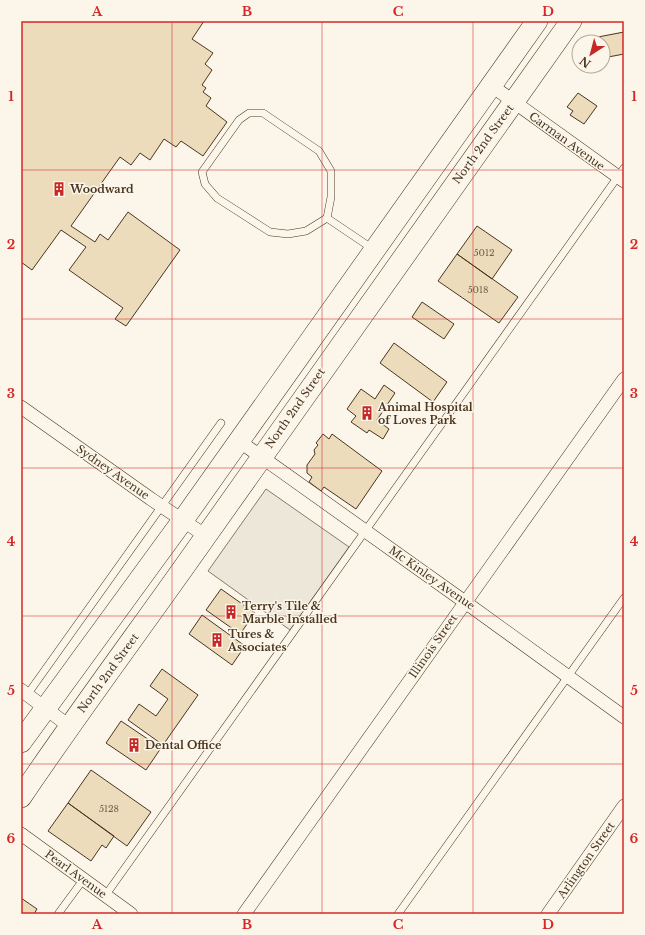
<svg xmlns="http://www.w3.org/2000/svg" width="645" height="935" font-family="'Libre Baskerville',serif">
  <rect width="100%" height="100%" fill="#fbf6e9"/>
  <!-- parking -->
  <path fill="#ede7d9" stroke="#887966" d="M266,489L349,547L290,630L208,571Z"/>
  <!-- building -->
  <path fill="#ecdcbc" stroke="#4a3520" d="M21,21H204L192,39L213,53L205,64L212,70L202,85L206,88L203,92L211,98L206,106L227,122L203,156L181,141L176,147L164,139L150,160L140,153L131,165L120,157L71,226L95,242L100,234L108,240L128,212L180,250L126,326L115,319L123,308L69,270L86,247L61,230L32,270L21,262Z
    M624,32V54L603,58V42H598V37Z
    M578,93L597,106L584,124L570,115L573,111L567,107Z
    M477,226L512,250L492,279L457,254Z
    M457,254L518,297L499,323L438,281Z
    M422,302L454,324L444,339L412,317Z
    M394,343L447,382L433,402L380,363Z
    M384,385L395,393L377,420L389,429L383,439L369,430L367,433L351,422L356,416L347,409L361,389L375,399Z
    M323,434L329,439L332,434L382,471L356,509L324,487L321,491L309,482L312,477L307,473V465L315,454L314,450L318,445L316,443Z
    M221,589L255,613L240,634L206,610Z
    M202,615L245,646L232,665L189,634Z
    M162,669L198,695L163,745L128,720L139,704L156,716L168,699L150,686Z
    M121,721L161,748L146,770L106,743Z
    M91,770L151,812L127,846L68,803Z
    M68,803L114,836L106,848L102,845L91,861L48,831Z
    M21,898L37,909L34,914H21Z"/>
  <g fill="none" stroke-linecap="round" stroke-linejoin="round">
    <defs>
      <path id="service" d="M327,218L306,231L288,234L270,232L217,198L205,184L202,172L239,120L249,113H263L319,151L331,171V197L327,218L373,249
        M27,695L221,423
        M105,896L624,168
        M58,914L83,880
        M398,914L624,598"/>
      <path id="minor" d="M492,86L624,181
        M21,407L151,499L206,536
        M239,441L465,602L624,717
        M21,690L69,726
        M21,834L131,914
        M244,914L624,379
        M548,914L624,806"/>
      <path id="primary" d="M21,742L183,520L537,21
        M21,797C81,708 145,623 206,536C327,364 448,192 571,21"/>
    </defs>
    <!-- service casing -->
    <use href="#service" stroke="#4a3520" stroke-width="8"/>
    <!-- minor casing -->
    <use href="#minor" stroke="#4a3520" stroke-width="14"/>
    <!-- primary casing -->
    <use href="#primary" stroke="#4a3520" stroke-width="22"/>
    <!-- service -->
    <use href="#service" stroke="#fbf6e9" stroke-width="7"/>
    <!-- minor -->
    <use href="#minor" stroke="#fbf6e9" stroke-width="13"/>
    <!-- primary -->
    <use href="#primary" stroke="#fbf6e9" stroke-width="21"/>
  </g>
  <!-- grid -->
  <path fill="none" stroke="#d62828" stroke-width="1" stroke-opacity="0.55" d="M172,21V914M322,21V914M473,21V914M21,170H624M21,319H624M21,468H624M21,616H624M21,764H624"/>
  <!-- icons -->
  <defs>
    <symbol id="building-bare" viewBox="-9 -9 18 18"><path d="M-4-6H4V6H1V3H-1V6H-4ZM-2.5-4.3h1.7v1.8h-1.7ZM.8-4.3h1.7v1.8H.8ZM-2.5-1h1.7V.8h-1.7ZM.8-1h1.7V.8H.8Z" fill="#c62828" stroke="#fbf6e9" stroke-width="2.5" paint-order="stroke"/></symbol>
  </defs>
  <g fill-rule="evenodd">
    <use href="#building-bare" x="49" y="179" width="20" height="20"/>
    <use href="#building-bare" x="357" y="403" width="20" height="20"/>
    <use href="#building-bare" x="221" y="602" width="20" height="20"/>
    <use href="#building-bare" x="207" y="630" width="20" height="20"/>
    <use href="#building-bare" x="124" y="735" width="20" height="20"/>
  </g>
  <g text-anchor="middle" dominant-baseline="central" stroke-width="3" stroke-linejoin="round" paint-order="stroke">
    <!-- number labels -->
    <g font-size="9" fill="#725f47">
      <text x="484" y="252">5012</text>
      <text x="478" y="289">5018</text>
      <text x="109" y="808">5128</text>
    </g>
    <!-- street labels -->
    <g font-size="11" fill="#4a3520" stroke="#fbf6e9">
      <text transform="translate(567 141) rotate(36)">Carman Avenue</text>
      <text transform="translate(483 144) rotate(-54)">North 2nd Street</text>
      <text transform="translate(295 408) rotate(-55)">North 2nd Street</text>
      <text transform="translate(113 472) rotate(35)">Sydney Avenue</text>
      <text transform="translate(432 578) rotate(35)">Mc Kinley Avenue</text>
      <text transform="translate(433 646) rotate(-55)">Illinois Street</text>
      <text transform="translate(108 673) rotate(-54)">North 2nd Street</text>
      <text transform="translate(586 860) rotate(-55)">Arlington Street</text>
      <text transform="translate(76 874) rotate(36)">Pearl Avenue</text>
    </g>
    <!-- poi labels -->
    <g font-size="11" font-weight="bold" fill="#4a3520" stroke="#fbf6e9" text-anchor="start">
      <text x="70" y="189">Woodward</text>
      <text x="378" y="407">Animal Hospital<tspan x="378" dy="13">of Loves Park</tspan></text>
      <text x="242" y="606">Terry's Tile &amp;<tspan x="242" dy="13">Marble Installed</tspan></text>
      <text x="228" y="634">Tures &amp;<tspan x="228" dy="13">Associates</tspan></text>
      <text x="145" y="745">Dental Office</text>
    </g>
  </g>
  <!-- border -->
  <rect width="645" height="935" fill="none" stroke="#fbf6e9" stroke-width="44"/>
  <!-- north arrow -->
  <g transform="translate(591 54) rotate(216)"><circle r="19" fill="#fbf6e9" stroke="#b4a999"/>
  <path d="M0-3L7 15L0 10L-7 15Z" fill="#c62828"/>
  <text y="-6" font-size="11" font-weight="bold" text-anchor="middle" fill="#4a3520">N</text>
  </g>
  <rect x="22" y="22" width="601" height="891" fill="none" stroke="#d62828" stroke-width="1.5"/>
  <g font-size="13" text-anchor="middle" font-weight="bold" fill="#d62828">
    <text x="97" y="16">A</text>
    <text x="247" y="16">B</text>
    <text x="398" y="16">C</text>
    <text x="548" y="16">D</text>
    <text x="11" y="101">1</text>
    <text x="634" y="101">1</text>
    <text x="11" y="249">2</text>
    <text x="634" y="249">2</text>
    <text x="11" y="398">3</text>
    <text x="634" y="398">3</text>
    <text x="11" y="546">4</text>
    <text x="634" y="546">4</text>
    <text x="11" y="695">5</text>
    <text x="634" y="695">5</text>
    <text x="11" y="843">6</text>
    <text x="634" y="843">6</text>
    <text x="97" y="929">A</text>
    <text x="247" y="929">B</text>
    <text x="398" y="929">C</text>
    <text x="548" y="929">D</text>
  </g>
</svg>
